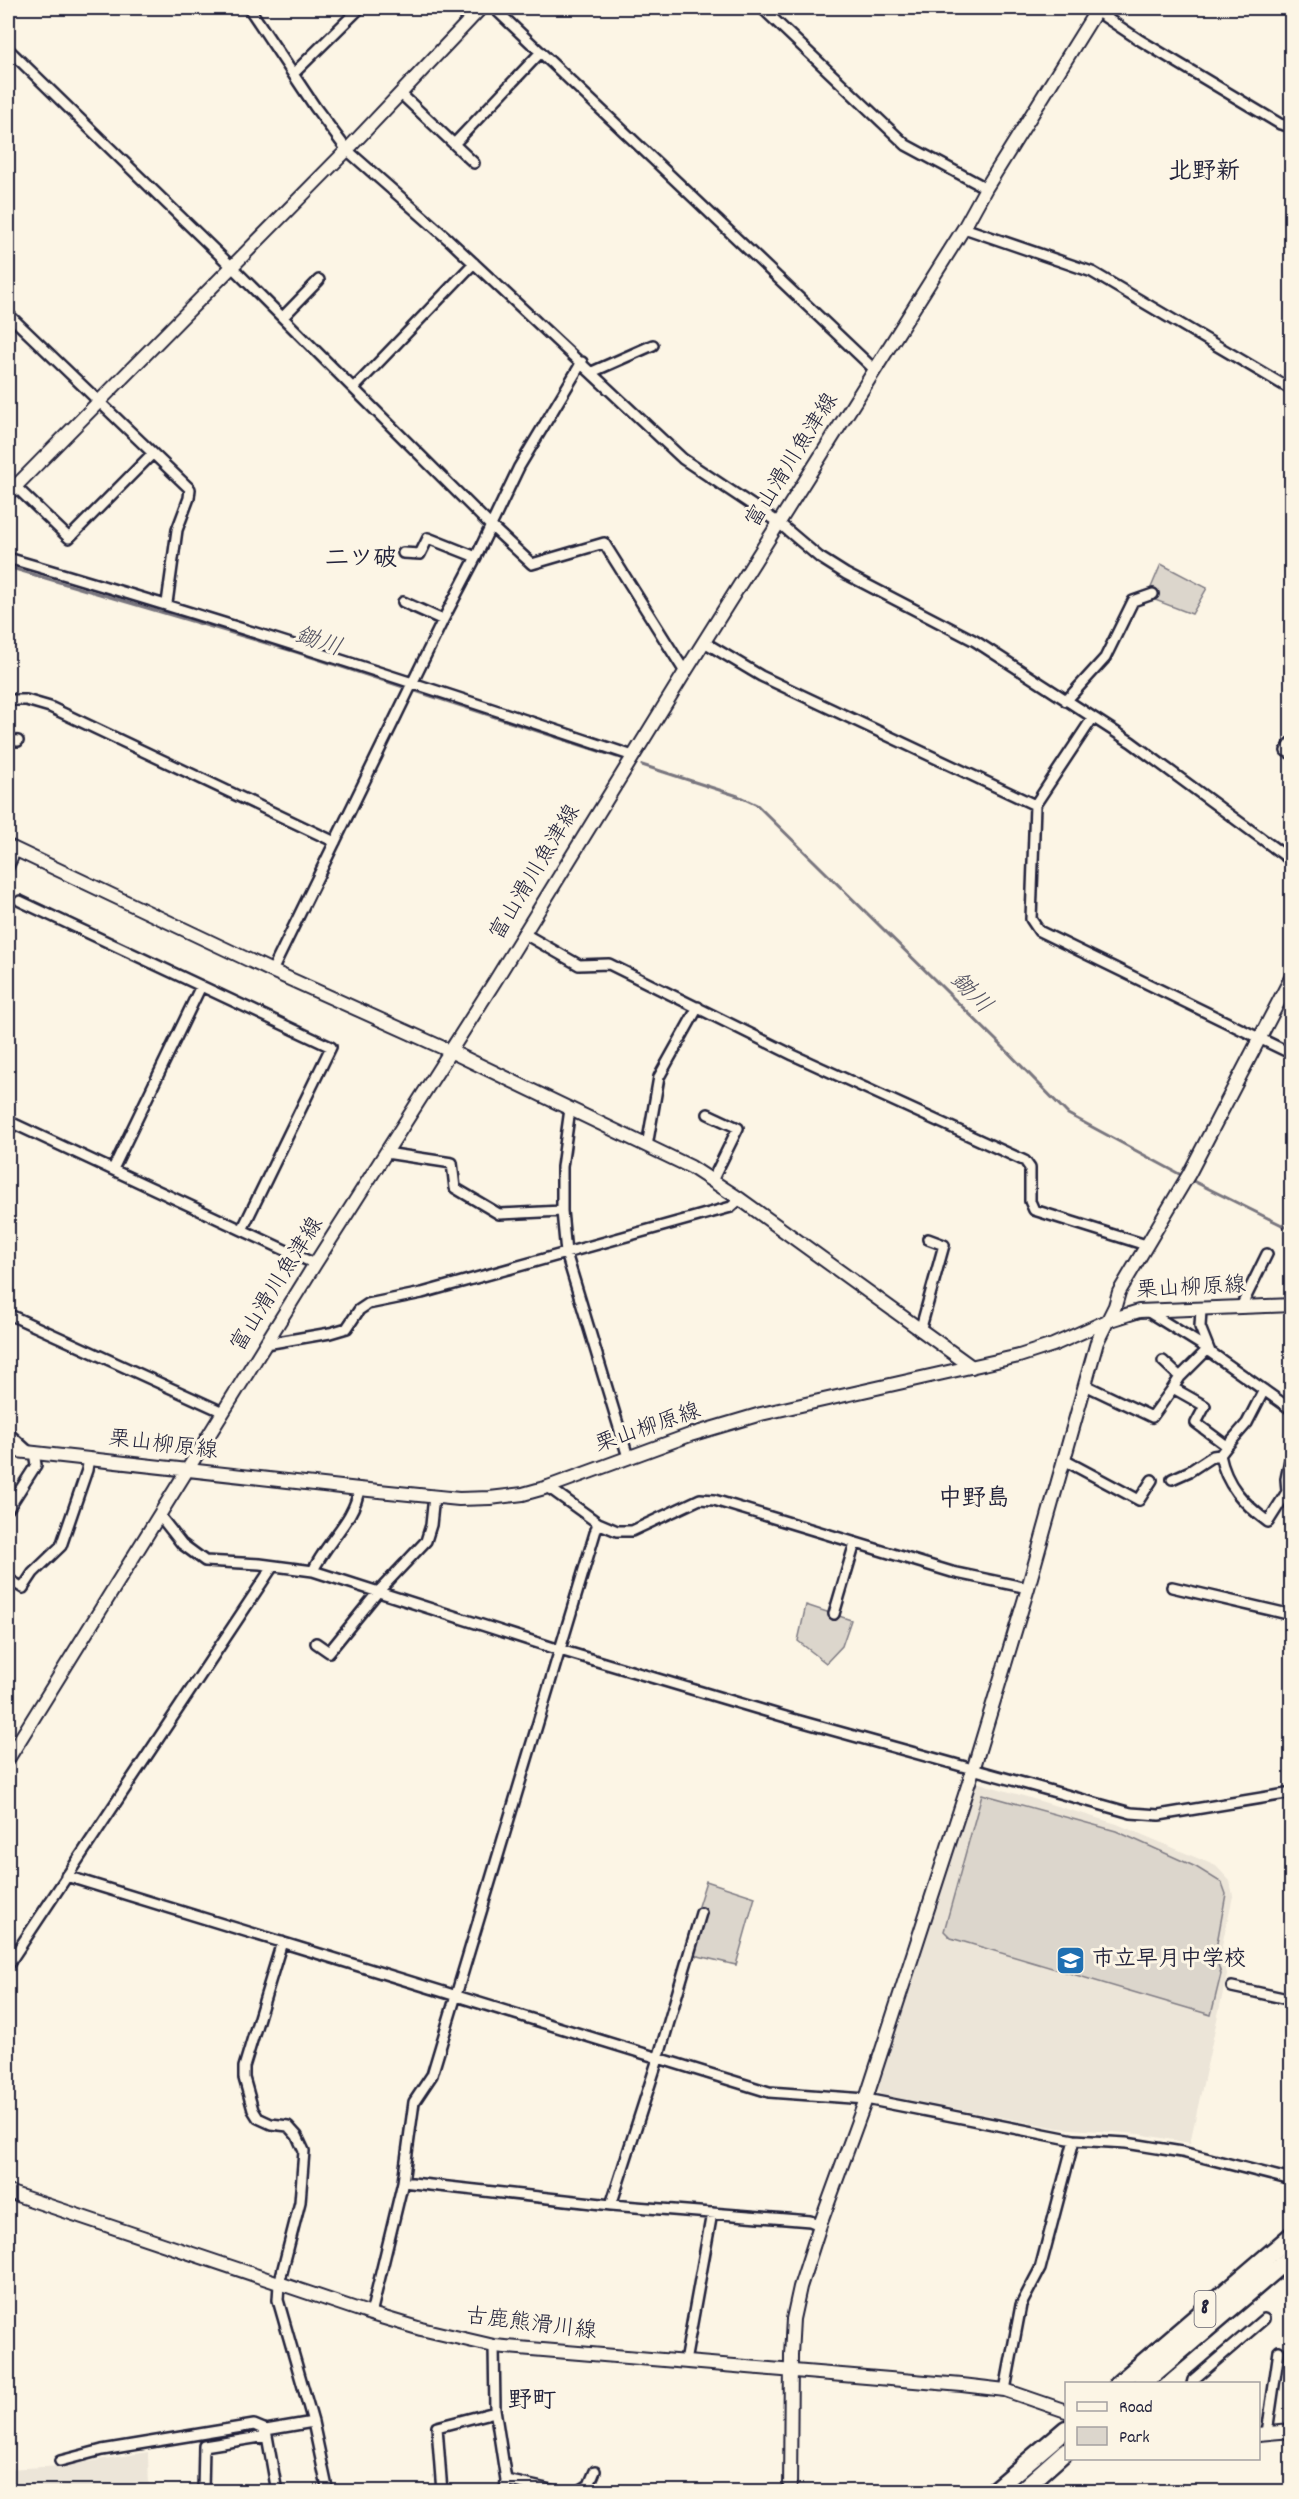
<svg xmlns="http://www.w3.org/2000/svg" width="1299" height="2499" font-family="Dekko,'Klee One',sans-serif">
  <rect width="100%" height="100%" fill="#fcf5e5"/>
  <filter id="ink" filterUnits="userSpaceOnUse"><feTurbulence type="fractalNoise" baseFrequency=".0167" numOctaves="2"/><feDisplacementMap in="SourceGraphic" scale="12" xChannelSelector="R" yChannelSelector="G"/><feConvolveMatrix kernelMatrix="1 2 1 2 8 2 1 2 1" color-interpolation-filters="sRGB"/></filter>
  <g filter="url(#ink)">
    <!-- built -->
    <path fill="#ece5d8" d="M976,1782L1117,1824L1216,1866L1230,1881L1233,1896L1222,1945L1227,1974L1190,2143L1139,2134L1058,2128L881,2095L877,2085Z
      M148,2452L149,2491H8V2469L61,2466Z"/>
    <!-- green -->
    <path fill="#dcd6cc" stroke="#7f7c84" stroke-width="1.5" d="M1161,564L1207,588L1192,614L1155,600L1150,590Z
      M806,1605L851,1620L842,1646L826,1663L798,1641Z
      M982,1794L1116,1831L1196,1867L1222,1883L1226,1894L1215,1954L1221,1974L1211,2015L951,1938L944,1931Z
      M706,1881L755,1897L736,1965L694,1955L684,1950Z"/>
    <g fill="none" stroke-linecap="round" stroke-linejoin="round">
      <!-- stream -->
      <path stroke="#78757e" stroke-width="3" d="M8,567L296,652L617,757
        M642,765L738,796L757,805L1001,1045L1068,1114L1183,1176
        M1189,1179L1292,1230"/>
      <defs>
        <path id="street" d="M249,8L315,107L347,150L448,239L683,459L779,523L819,557L846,574L975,641L1131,742L1292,861
          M494,8L875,370
          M762,8L906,145L986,188
          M1093,9L1138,39L1280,124L1292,127
          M8,49L231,266L491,526L532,564L604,543L685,672
          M293,74L360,8
          M400,93L474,163
          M454,144L541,52
          M964,228L1092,272L1292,390
          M8,314L190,489L189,498L177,530L167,603
          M283,317L319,280
          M592,372L653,345
          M354,388L474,263
          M15,486L69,538L152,454
          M403,553L420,554L428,538L476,557
          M8,558C218,619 425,686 633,756
          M403,602L443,620
          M704,642L761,676L1035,805
          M8,700H26L50,707L335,842
          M1066,701L1105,658L1133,601L1153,594
          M1092,719L1035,805L1031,919L1039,931L1292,1054
          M8,740L18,741
          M1292,742L1286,751L1292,754
          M8,867L16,850
          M20,901L331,1047L242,1230
          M523,933L579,965L609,964L793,1055L1025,1161L1030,1168V1201L1034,1210L1146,1245
          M272,971L443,620L476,557L519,467L582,362
          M570,1109L562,1167V1211L566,1253L628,1457
          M708,1114L738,1128L712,1181
          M8,1121L315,1264
          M647,1146L659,1077L698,1007
          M386,1153L452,1163L455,1188L499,1214L562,1211
          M113,1169L201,986
          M1241,1307L1267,1254
          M1201,1309L1200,1327L1210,1352L1292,1410
          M1147,1311L1208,1349L1180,1377L1163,1361
          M8,1314L223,1412
          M920,1331L944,1245L928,1239
          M266,1344L330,1333L347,1328L359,1310L368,1304L422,1293L731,1207L740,1199
          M1180,1377L1173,1388L1205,1406L1196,1423L1227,1446L1247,1423L1264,1390
          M1085,1385L1152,1417L1173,1388
          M8,1433L28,1451
          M1227,1446L1220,1455C1226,1485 1243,1503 1268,1522L1287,1492L1286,1479L1292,1450
          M1064,1460L1139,1500L1152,1480
          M1172,1479L1190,1471L1213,1456L1220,1455
          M548,1487L598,1523L617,1531H632L700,1499L714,1500L952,1572L1028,1588
          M8,1509L36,1465L34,1452
          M160,1516L182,1544L205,1561L260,1564L313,1571L560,1650L789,1718L1131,1813L1159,1815L1292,1793
          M313,1571C325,1543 355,1520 359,1489
          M8,1579L23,1588L33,1573L61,1546L87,1470L89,1458
          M1172,1587L1292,1615
          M834,1614L855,1543
          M316,1643L329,1652L377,1593L426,1541L431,1525L434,1496
          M66,1876L769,2092L866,2099L1074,2140L1126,2143L1182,2152L1292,2180
          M282,1942L244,2067V2078L253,2110L258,2118L271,2124L288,2126L297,2136L304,2151L300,2202L279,2284L278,2300L313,2422L328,2492
          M8,1965L273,1566
          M1232,1987L1292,2000
          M403,2182L611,2205L810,2221L820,2225
          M611,2205L658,2059L701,1913
          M371,2314L403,2182L414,2102L432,2075L598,1523
          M494,2346L495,2409L506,2480L505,2492
          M685,2362L712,2213
          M1192,2384L1193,2380L1264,2319
          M1005,2390L1021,2305L1040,2269L1074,2140
          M1267,2433L1279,2351
          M60,2461L102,2450L254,2425L266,2430
          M506,2480L560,2492
          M203,2492L204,2446L267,2436
          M277,2492L266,2430L313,2422
          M442,2492L437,2427L495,2412
          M578,2492L589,2485L595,2471"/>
        <path id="secondary" d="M8,494L347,150L481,8
          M8,846L272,971L450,1051L691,1167L740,1199L972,1367
          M8,1450L359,1489L459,1499L490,1498L523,1494L548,1487L690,1435L761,1414L1019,1356L1053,1345L1107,1321L1139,1311L1292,1305
          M8,1759L315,1264L495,981L685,672L964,228L986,188L1098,8
          M8,1961L9,1962
          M8,2192L371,2314L421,2329L494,2346L962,2385L1005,2390L1066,2411
          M1258,2434L1292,2431
          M790,2492L791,2355L793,2319L800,2287L820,2225L866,2099L973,1770L1028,1588L1097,1342L1115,1306L1119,1292L1189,1174L1292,976"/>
        <path id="highway" d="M1118,2384L1292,2235
          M1142,2384L1292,2256
          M992,2492L1066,2429
          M1020,2492L1066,2451"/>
      </defs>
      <!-- street casing -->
      <use href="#street" stroke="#22223b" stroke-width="14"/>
      <!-- secondary casing -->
      <use href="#secondary" stroke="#22223b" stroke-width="16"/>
      <!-- highway casing -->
      <use href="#highway" stroke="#22223b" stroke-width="21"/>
      <!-- street -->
      <use href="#street" stroke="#fcf5e5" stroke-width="9"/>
      <!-- secondary -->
      <use href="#secondary" stroke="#fcf5e5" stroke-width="12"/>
      <!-- highway -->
      <use href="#highway" stroke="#fcf5e5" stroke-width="16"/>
    </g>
  </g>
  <!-- icons -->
  <defs>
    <symbol id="school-square" viewBox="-11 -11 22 22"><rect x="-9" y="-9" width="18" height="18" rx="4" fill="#1f6fb2" stroke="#fcf5e5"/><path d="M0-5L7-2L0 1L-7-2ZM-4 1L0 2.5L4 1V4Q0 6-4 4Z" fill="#fff"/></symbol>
  </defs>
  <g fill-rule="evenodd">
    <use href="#school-square" x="1054" y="1944" width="33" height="33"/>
  </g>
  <g text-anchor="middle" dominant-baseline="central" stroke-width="6" stroke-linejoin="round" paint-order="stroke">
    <!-- shield labels -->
    <rect fill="#fcf5e5" stroke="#63616e" stroke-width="1.5" x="1194.5" y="2291" width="21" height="36" rx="4.5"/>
    <g font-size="21" font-weight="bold" fill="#22223b">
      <text x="1205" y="2309">8</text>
    </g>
    <!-- street labels -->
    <g font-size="22" fill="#22223b" stroke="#fcf5e5">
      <text transform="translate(793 461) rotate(-58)">富山滑川魚津線</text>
      <text transform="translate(536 873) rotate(-59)">富山滑川魚津線</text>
      <text transform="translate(278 1285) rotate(-58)">富山滑川魚津線</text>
      <text transform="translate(1191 1289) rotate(-3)">栗山柳原線</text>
      <text transform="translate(648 1429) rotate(-19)">栗山柳原線</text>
      <text transform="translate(163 1446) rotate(7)">栗山柳原線</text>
      <text transform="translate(531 2325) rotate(7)">古鹿熊滑川線</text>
    </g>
    <!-- poi labels -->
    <g font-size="22" font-weight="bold" fill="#22223b" stroke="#fcf5e5" text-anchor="start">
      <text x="1092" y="1960">市立早月中学校</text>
    </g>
    <!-- neighbourhood labels -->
    <g font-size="24" font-weight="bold" fill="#22223b" stroke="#fcf5e5">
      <text x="1204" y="173">北野新</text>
      <text x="361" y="560">二ツ破</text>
      <text x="974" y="1500">中野島</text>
      <text x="532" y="2402">野町</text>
    </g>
    <!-- water labels -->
    <g font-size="24" font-style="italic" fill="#545362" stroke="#fcf5e5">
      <text transform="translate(318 643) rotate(18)">鋤川</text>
      <text transform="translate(970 994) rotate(45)">鋤川</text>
    </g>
  </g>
  <!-- margin -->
  <rect width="1299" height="2499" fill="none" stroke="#fcf5e5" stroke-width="30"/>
  <rect x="15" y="15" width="1269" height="2469" fill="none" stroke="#22223b" stroke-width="2" filter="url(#ink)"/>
  <!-- legend -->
  <rect x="1065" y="2382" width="195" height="78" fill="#fcf5e5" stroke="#a5a1a1" stroke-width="1.5"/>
  <rect x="1077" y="2402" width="30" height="9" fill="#fcf5e5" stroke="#a5a1a1" stroke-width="1.5"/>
  <text x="1119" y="2412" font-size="18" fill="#22223b">Road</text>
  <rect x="1077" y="2427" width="30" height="18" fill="#dcd6cc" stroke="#a5a1a1" stroke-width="1.5"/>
  <text x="1119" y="2442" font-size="18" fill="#22223b">Park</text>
</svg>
